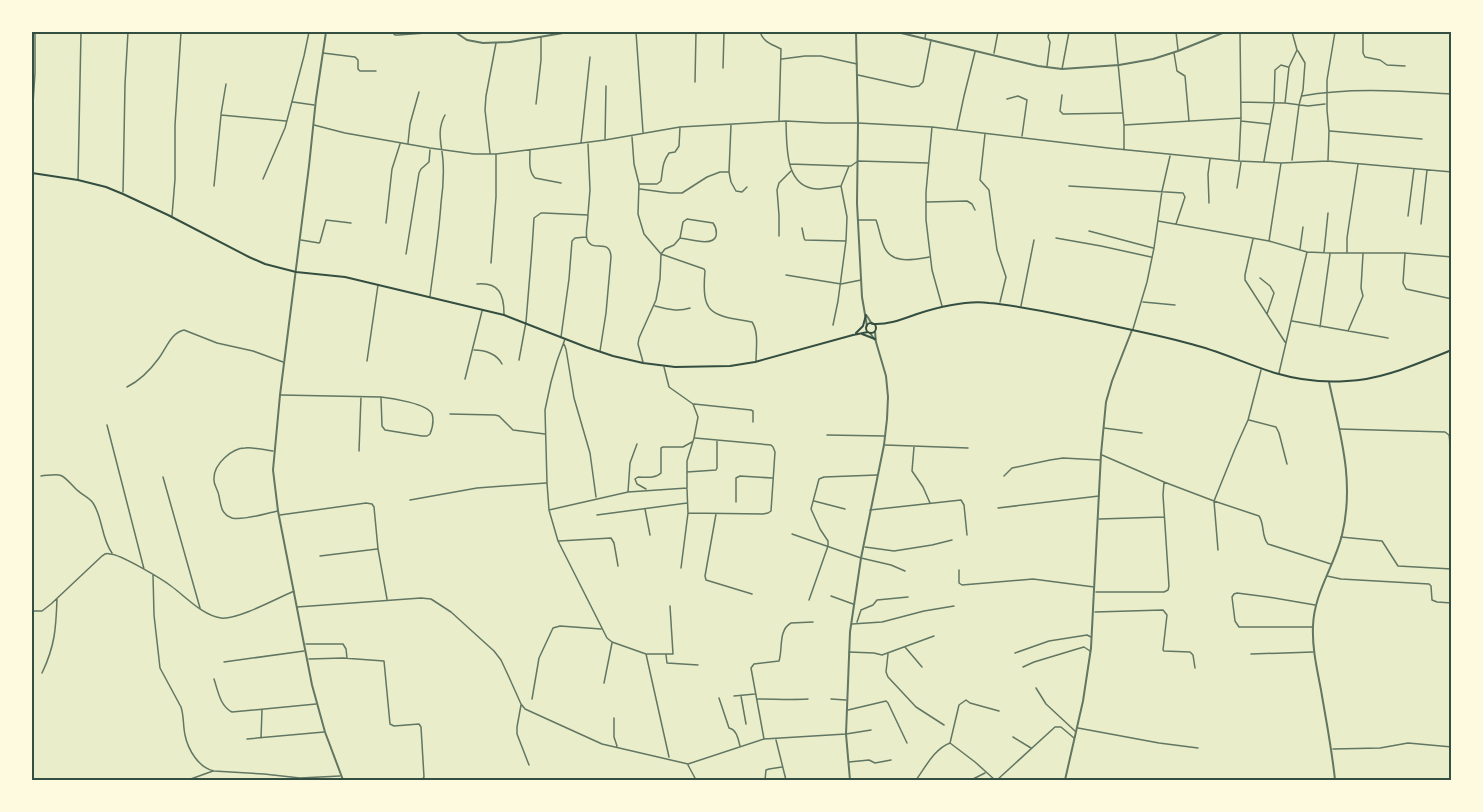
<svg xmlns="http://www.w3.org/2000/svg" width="1483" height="812" font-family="'Noto Sans',sans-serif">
  <rect width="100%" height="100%" fill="#e9edc9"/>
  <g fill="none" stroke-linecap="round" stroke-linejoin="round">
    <!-- minor -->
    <path stroke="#617663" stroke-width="1.5" d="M317,32H325
      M392,32L395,35H398L440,32
      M636,32L643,132
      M760,32C764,43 772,44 781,49L779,120
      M1115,32L1124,125L1241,118
      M1176,32L1178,50
      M1292,32L1297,50L1289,67L1285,103L1308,106L1325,104
      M1363,32V53L1365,57L1380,60L1387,65L1405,66
      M925,38L926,32
      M323,53L355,57L358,60V69L360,71H376
      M994,53L998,32
      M1174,53L1177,71L1185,76L1189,121
      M782,59L805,56H821L857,64
      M1047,66L1050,42L1048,37L1049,32
      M723,68L724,32
      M1062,69L1069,32
      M858,75L912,87L919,86L923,82L931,40
      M695,82L696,32
      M1062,95L1060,111L1063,114L1122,113
      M1302,96C1351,87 1402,91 1452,94
      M1007,99L1018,96L1027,100L1022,136
      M293,102L314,105
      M1241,102L1284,103
      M33,104L35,73V32
      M536,104L541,60V37
      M221,114L226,84
      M1241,121L1269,124
      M786,122C787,145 784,187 817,189C825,189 833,187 841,186L847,217L846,241L838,301L833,325
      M314,125L345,133L430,148L474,154H496L605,140L680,127L786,121L826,123H858L932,127L1108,148L1238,161L1281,163L1328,161L1452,172
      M932,127L926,192V220L932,270L942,306
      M957,129L964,96L975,52
      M1330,131L1422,139
      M985,134L980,180L989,190L997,250L1006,277L1000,302
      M632,137L634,164L639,184L638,214L644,234L661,254L704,269L705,271C701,316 712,315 752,322C759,332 756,349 756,361
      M605,139L606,86
      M408,143L410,124L419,92
      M581,143L590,57
      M588,144L590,190L588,214
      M530,150C530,160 528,171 535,178L561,183
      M1124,150V125
      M490,153L485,110L486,96L496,43
      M1239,160L1241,118L1240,32
      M1292,160L1299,105L1303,90L1305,63L1298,51
      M1328,160L1329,131L1327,110V80L1335,32
      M1264,161L1274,103L1275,70L1281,65L1288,67
      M790,164L848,166
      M729,172L731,182L736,191L742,192L747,187
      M263,179L285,128L304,56L309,32
      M78,180L81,32
      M639,184H657L661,181C663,169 662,163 669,153L675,152L679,146L680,127
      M214,186L221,115L286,121
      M841,186L849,166H851L858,161L928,163
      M1069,186L1183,193L1185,197L1176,224
      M1237,188L1241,162
      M640,189L670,193H682L707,177L720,172H729L731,125
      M123,192L125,84L128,32
      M927,202L967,201L972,204L975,210
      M1209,203L1208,174L1210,159
      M172,216L175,179V125L181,32
      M1408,216L1414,169
      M687,219L713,223C716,227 717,231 716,236C713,247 689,239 680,238L683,222Z
      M858,220H876C879,228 880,236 883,244C890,265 912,260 929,257
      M1158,221L1269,241L1307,252L1330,253H1405L1452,257
      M386,223L392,169L400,144
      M1421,224L1427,170
      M802,228L804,238L805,240L846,241
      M1089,231L1153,248
      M779,236V215L777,190L779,183L791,171
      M1056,238L1101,246L1151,257
      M1253,239L1245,275V280L1285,342
      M301,240L319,243L320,242L326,220L351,223
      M1269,241L1281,163
      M1300,249L1303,227
      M1324,252L1328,213
      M1347,253V238L1358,164
      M406,254L419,173L421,169L429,162L430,150
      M1405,254L1403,283L1406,289L1452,299
      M491,263L496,197V155
      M786,275L841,284L861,280
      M1260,278L1270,286L1274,293L1267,314
      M477,284C499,282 504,294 504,314
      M430,296C434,265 439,234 441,203C443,189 444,175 443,161C442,145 436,131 445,115
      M1143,302L1175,305
      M655,306C667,309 677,312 690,308
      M1021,306L1034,240
      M1292,321L1388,338
      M1320,327L1330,254
      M1133,329L1147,282L1154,248L1162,191L1170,156
      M1348,331L1363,296L1361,288L1363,254
      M561,337L569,279L572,241L575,238L586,237
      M565,339L557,361L551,382L545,410L547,483L549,510L558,541L607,638L612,642L646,654L669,757
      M564,344L566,349L574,398L590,453L596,497
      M474,350C485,350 497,354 502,364
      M519,360L526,322L532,249L534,218L541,213H544L588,215C588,222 585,232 587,239C592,254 610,237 611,257L606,313L600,351
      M367,361L378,285
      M643,362L638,344L639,338L656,300L660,279L661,254L665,249L674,245L680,238
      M1279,373L1307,252
      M465,379L482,311
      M127,387C139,381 151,369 159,358C167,347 171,333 184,330L217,343L253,351L283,362
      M281,395L381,397C392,398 428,404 432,414C434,420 432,429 430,434L427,436H422L385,430L382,426L381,397
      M694,404L751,410L753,411V422
      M450,414L495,415L499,416L513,430L545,434
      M1249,420L1276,427L1279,433L1287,464
      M107,425L144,569
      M1104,428L1142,433
      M1340,429L1445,432L1449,435C1451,444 1448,455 1452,464
      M827,435L885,436
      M885,445L968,448
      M914,447L912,471L923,487L930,503
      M273,451C264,450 254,447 245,448C232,448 214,464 214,478C213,485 218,489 219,496C221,506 221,514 232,518C243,521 267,513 278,511
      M359,451L361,397
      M1102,455L1164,482
      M687,472L716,470L717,468V441
      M41,476C62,474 60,472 75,488C80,494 89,497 93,503C103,518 101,538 112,553
      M1004,476L1012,468L1050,460L1063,458L1100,460
      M163,477L200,608
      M646,489L637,484L635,479L638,477C645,477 655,479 661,473V448L663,447H683L692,442
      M628,492L630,463L637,444
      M410,500L477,488L546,483
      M814,501L845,509
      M736,502V478L740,476L772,478
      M998,508L1099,496
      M645,509L650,535
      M549,510L628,492L687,488V461L694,438L698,417L693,404L669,387L664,367
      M870,510L961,500L964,505L967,535
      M688,513L763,514L768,513L771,511L775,452L773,447L771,445L695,438
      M716,514L705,576L706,580L752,594
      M280,515L366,503L372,504L374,507L378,549L387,599
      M597,515L687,503
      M1099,519L1164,517
      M792,534L861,558L891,565L905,571
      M1341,537L1382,541L1398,566L1452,569
      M559,541L611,538L614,543L618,566
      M865,547L894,551L932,545L952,540
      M1218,550L1214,501L1259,516C1265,525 1261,536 1268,544L1331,564
      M320,556L377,549
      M681,568L688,513L687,489
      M959,570V583L962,585L1033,579L1094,587
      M153,575L154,615L160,668L181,707C184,716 183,726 185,735C188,750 199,768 214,771L264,774L300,778L340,776
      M1327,576L1341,579L1429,584L1431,586L1432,600L1437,602L1452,603
      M1096,592H1164L1168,590L1169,586L1163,495L1164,482L1214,501L1235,449L1248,420L1261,370
      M831,596L853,604
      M809,600L828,546V541L820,529L811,509L819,479L824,477L877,475
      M297,607L421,598L431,599L451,612L494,651L501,660L508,675L521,704L525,709L602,744L688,764L764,739L846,734L871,730
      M32,611H42L51,604L102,556C105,554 106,553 110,554C120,554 162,579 171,586C185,596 203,616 221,618C237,620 278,598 294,591
      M1095,612L1163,610L1167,615L1163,650L1164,651L1190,652L1193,655L1195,668
      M857,622L861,610L873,605L877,600L908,597
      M852,624L882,622L924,611L954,606
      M1312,627H1239L1235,621L1232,597L1234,594L1237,593L1268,597L1315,605
      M306,644H343L346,649L347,658
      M905,647L922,667
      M849,652L874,653L882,655L934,636
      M1015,653L1049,641L1087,635L1091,637
      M647,654H673L670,606
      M888,654L886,672L888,677L916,707L944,725
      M1251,654L1313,652
      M666,655L667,663L698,665
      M309,659L343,658L384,661L390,724L394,726L419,724L421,727L424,777L422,780
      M224,662L304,651
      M1023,667L1034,662L1077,649L1084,647L1090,651
      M42,673C55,646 56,628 57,599
      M214,679C218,691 220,706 232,712L316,704
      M604,683L612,643
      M1036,688L1046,704L1075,731
      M734,696L755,694
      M741,696L746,724
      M719,698L729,728C737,730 738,739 740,746
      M532,699L539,658L553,628L560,626L601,629
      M758,699C775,699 791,700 808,699
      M831,699L846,700
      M521,705L517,727V734L529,765
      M848,710L886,701L888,703L907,743
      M614,718V737L617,746
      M1078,728L1159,743L1198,748
      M1013,737L1031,748
      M261,738L262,710
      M247,739L324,732
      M764,739L751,668L754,664L779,661C783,649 778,630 791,623L813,622
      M776,740L786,780
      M950,743L975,762L995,780
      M1333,749L1380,748L1408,743L1452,747
      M849,762L869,760L875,763L891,760
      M688,765L696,780
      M188,780L213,771
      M765,780L766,770L769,769L782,767
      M916,780C925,768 934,749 950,743L959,705L966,700L970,703L999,711
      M971,780L985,773
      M997,780L1055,727H1061L1074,738"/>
    <!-- tertiary -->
    <path stroke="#617663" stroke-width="2" d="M326,32L316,99L309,166L280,395L273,470L278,511L312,685L325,732L343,780
      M455,32L467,40L483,43L510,42L563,33L598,32
      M856,32L858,123L857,203L862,297L867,326
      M897,32L1038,66L1062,69L1119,65L1153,59L1178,51L1225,32
      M867,316L872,324
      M870,333L875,340
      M1329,382C1340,434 1355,481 1342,535C1334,567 1314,593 1313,626C1312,648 1317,669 1321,690C1326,720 1332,750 1335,780
      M850,780L846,734L850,632L861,558L884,445L887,419L888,397L886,376L876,342L875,332
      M1065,780L1083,701L1091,648L1101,454L1106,402L1112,381L1132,330"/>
    <!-- secondary -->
    <path stroke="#344e41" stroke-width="2" d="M32,173L78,180L106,187L123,194L168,215L249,257L265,264L296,272L345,277L504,315L586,347L613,356L643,363L675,367L730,366L755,362L853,335L868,332
      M866 328a5 5 0 1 1 10 0a5 5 0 1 1-10 0Z
      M873,324C888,325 903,319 917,314C939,307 965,300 989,303C1025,306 1060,315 1096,322C1130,330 1164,336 1198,346C1224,353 1249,365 1275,373C1299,380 1323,383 1347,381C1383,380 1418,363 1452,350
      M856,333L863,326L866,315
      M862,334L875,339"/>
  </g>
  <!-- border -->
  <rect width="1483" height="812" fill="none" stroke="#fefae0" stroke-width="66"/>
  <rect x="33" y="33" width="1417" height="746" fill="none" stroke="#344e41" stroke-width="2"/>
</svg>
